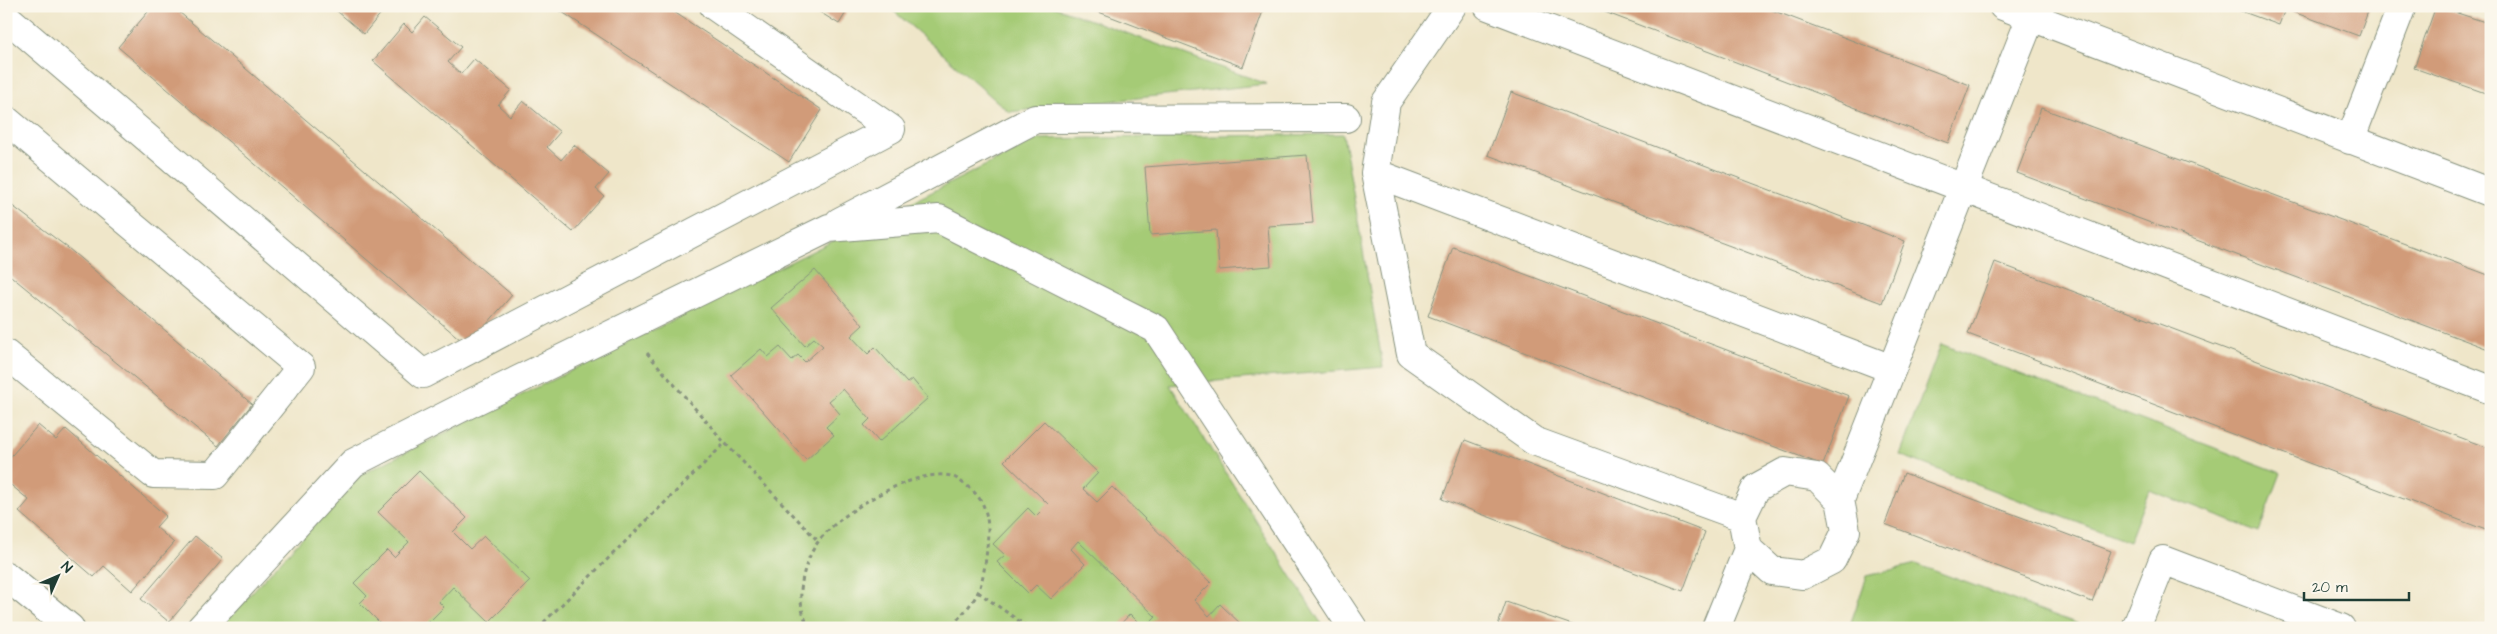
<svg xmlns="http://www.w3.org/2000/svg" width="2497" height="634" font-family="'Architects Daughter',sans-serif">
  <rect width="100%" height="100%" fill="#fbf7ec"/>
  <filter id="ink" filterUnits="userSpaceOnUse"><feTurbulence type="fractalNoise" baseFrequency=".02" numOctaves="2"/><feDisplacementMap in="SourceGraphic" scale="10" xChannelSelector="R" yChannelSelector="G"/><feConvolveMatrix kernelMatrix="1 2 1 2 8 2 1 2 1" color-interpolation-filters="sRGB"/></filter>
  <filter id="wash" filterUnits="userSpaceOnUse"><feTurbulence type="fractalNoise" baseFrequency=".0096" numOctaves="4" result="noise"/><feDisplacementMap in="SourceGraphic" scale="20" xChannelSelector="R" yChannelSelector="G"/><feGaussianBlur stdDeviation="1.12" result="paint"/><feColorMatrix in="noise" values="0 0 0 0 0 0 0 0 0 0 0 0 0 0 0 0 0 1.4 0 .05"/><feComposite in="paint" operator="in"/></filter>
  <g filter="url(#wash)">
    <rect width="100%" height="100%" fill="#efe6c9"/>
    <!-- green -->
    <path fill="#a5cb76" stroke="#628455" d="M888,6H1052L1267,84L1009,112Z
      M1343,134L1383,367L1170,385L1324,628H219L360,475L1039,139Z
      M1941,344L2281,473L2259,532L2149,490L2129,542L1900,455Z
      M1916,564L2089,628H1849L1867,576Z"/>
    <g id="blocks">
      <!-- building -->
      <path fill="#d19b79" d="M153,6H172L512,295L468,346L118,47Z
        M331,6H387L364,34Z
        M553,6H665L822,110L789,162Z
        M810,6H850L839,24Z
        M1083,6H1250L1263,11L1243,67Z
        M1589,6H1761L1970,85L1948,143Z
        M2227,6H2370L2359,36L2285,9L2279,25Z
        M2436,6L2491,24V95L2414,68Z
        M425,17L461,47L448,62L461,74L474,59L511,90L498,105L510,116L523,101L560,132L547,147L561,160L574,145L609,174L596,189L604,196L573,232L373,61L404,24L412,32Z
        M1511,92L1905,241L1882,303L1488,155Z
        M2041,108L2491,276V350L2017,173Z
        M1307,155L1313,223L1268,226L1271,266L1219,270L1216,230L1150,235L1145,167Z
        M6,201L68,248L252,404L218,446L6,272Z
        M1453,247L1849,396L1823,465L1428,316Z
        M1995,262L2491,449V532L1968,334Z
        M815,270L863,325L851,336L868,354L875,347L907,383L912,379L928,398L879,442L864,425L870,419L843,389L829,401L840,414L826,427L834,435L806,460L731,375L761,349L768,357L780,347L792,360L798,355L805,362L823,346L814,338L805,346L771,308Z
        M1044,421L1098,473L1083,489L1097,502L1112,487L1211,583L1194,600L1209,616L1220,604L1245,628H1145L1156,617L1078,541L1071,549L1085,564L1051,599L1036,585L1028,593L997,562L1005,555L993,544L1028,508L1036,516L1048,504L1004,461Z
        M38,425L56,440L66,429L166,516L156,527L174,543L132,591L104,566L94,577L19,512L29,500L6,481V462Z
        M1465,440L1705,532L1683,591L1442,499Z
        M419,471L467,518L453,532L470,549L484,536L530,581L489,622L453,587L439,602L444,607L423,628H385L360,603L367,596L354,583L387,550L394,557L409,542L378,512Z
        M1904,473L2111,551L2092,602L1885,524Z
        M195,536L223,559L169,622L141,599Z
        M1506,602L1578,627V628H1497Z
        M1130,614L1144,628H1117Z"/>
    </g>
  </g>
  <g filter="url(#ink)">
    <use href="#blocks" fill-opacity="0" stroke="#87927e" stroke-width="1"/>
    <g fill="none" stroke-linecap="round" stroke-linejoin="round">
      <defs>
        <path id="minor" d="M1452,6L1386,102L1375,173L1411,354L1534,441L1742,517
          M1488,6L2491,390
          M2003,6L2491,193
          M6,17L423,374L891,129L714,6
          M6,120L301,367L215,475L153,474L6,354
          M2350,140L2402,6
          M1375,173L1892,369
          M839,222L1035,119L1346,118
          M1840,500L2031,17
          M6,576L70,628
          M201,628L353,463L463,407L829,228L939,219L1156,329L1353,628
          M1716,628L1748,549L1742,517L1756,488L1785,472L1817,477L1840,500L1846,531L1832,560L1803,575L1772,571L1748,549
          M2136,628L2163,560L2341,628"/>
      </defs>
      <!-- minor casing -->
      <use href="#minor" stroke="#87927e" stroke-width="30"/>
      <!-- path -->
      <path stroke="#87927e" stroke-width="3" stroke-dasharray="4 4" stroke-linecap="butt" d="M647,353L725,443L818,541
        M978,592L1029,628
        M538,628L725,443
        M810,628C793,604 802,564 818,542C838,513 919,464 954,477C959,479 963,484 967,486C982,497 987,510 988,528C988,545 985,576 978,592C973,604 959,617 950,628"/>
      <!-- minor -->
      <use href="#minor" stroke="#fff" stroke-width="28"/>
    </g>
  </g>
  <!-- margin -->
  <rect width="2497" height="634" fill="none" stroke="#fbf7ec" stroke-width="25"/>
  <!-- north arrow -->
  <g transform="translate(58 576) rotate(45)" stroke="#fbf7ec" stroke-width="4" paint-order="stroke">
  <path d="M0-4L9 19L0 12L-9 19Z" fill="#1f3d34"/>
  <text y="-8" font-size="14" font-weight="bold" text-anchor="middle" fill="#1f3d34">N</text>
  </g>
  <!-- scale -->
  <path d="M2304 592v8h105v-8" fill="none" stroke="#1f3d34" stroke-width="2.5"/>
  <text x="2312" y="592" font-size="15" fill="#1f3d34" stroke="#fbf7ec" stroke-width="4" paint-order="stroke">20 m</text>
</svg>
